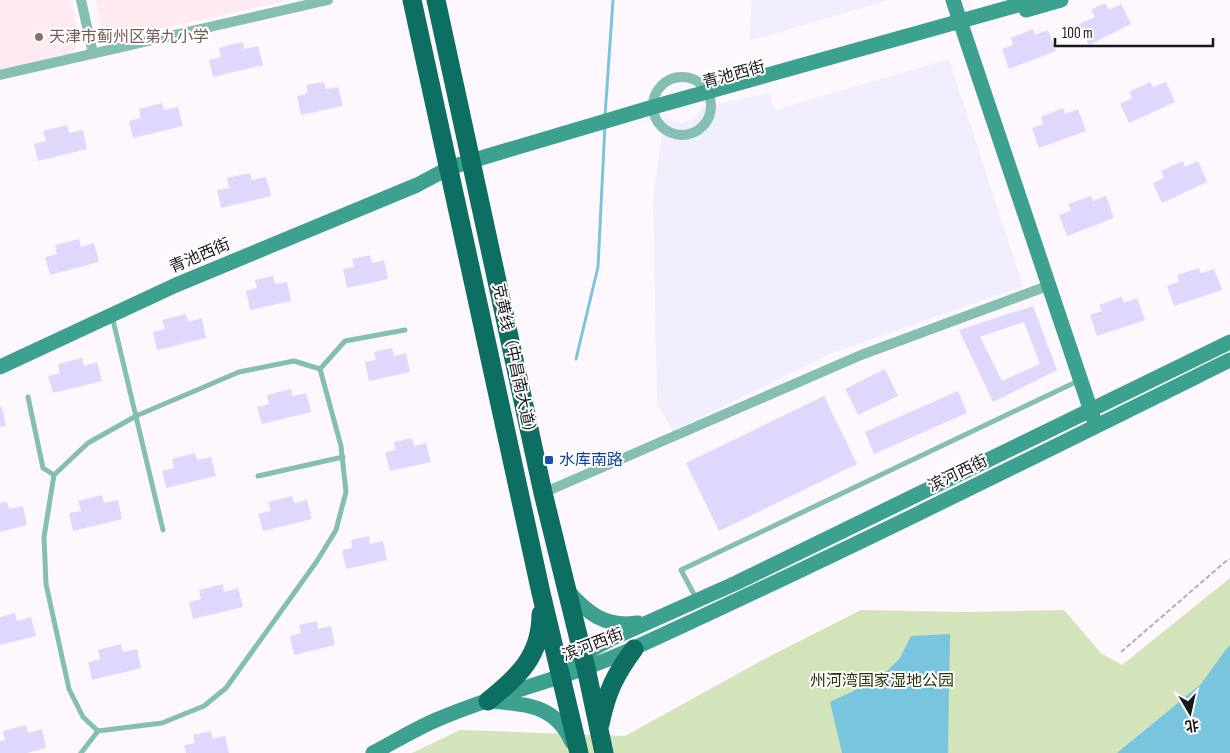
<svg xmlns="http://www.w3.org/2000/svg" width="1230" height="753" font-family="'Sofia Sans Condensed','Noto Sans SC',sans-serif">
  <rect width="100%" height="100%" fill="#fef8fe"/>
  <!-- commercial -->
  <path fill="#f0eefc" d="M752,0H889L749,41Z
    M949,59L1023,286L830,354L673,431L657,404L653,200L664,118L682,123L695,119L702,107L769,93L775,110Z"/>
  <!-- education -->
  <path fill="#feeaf1" d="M0,0H71L78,33V41L75,49L67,55L0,70Z
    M96,0H290L123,37H111L100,22Z"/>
  <!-- green -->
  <path fill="#d3e3ba" d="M1230,578V753H412L460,730L625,736L770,656L861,610L965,612L1064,610L1101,653L1122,665Z"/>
  <!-- water -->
  <path fill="#79c5dd" d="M950,634L948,753H842L830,702L879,679L900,658L911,636Z
    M1230,646V753H1117L1201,684L1227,648Z"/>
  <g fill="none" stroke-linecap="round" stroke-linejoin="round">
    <!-- stream -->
    <path stroke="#79c5dd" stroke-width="3" d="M605,116L613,0
      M576,359L598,267L605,125"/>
  </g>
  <!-- building -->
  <path fill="#dfd8fc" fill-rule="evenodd" d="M1105,3L1109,10L1121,4L1131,24L1089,45L1079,24L1095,17L1091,10Z
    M1033,29L1035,35L1048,30L1056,51L1009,69L1002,49L1013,45L1011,38Z
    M243,42L244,49L258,46L263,65L213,77L209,60L221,57L219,48Z
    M324,82L326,89L338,87L343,106L301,115L297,96L308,93L306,85Z
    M1150,82L1153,87L1166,82L1175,102L1129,123L1120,104L1132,98L1129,92Z
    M162,103L164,110L178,107L183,126L133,138L129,121L141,118L139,109Z
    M1063,108L1065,114L1078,109L1086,131L1039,148L1032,128L1043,124L1041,117Z
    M67,125L69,133L83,130L87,149L38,161L34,144L46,141L43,131Z
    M1183,161L1185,167L1198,161L1207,182L1162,203L1153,183L1164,178L1161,171Z
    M250,173L252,180L266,177L271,196L221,208L217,190L229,188L227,178Z
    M1091,196L1093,201L1106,196L1114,218L1067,236L1059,215L1071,211L1068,204Z
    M79,239L81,247L94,243L99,262L50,275L45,257L57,254L55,245Z
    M370,255L372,263L384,260L388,279L347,288L343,269L354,267L352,259Z
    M1199,268L1201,273L1214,269L1222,290L1174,306L1167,286L1179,282L1177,275Z
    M273,276L275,284L287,282L291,301L250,310L246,291L257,288L255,280Z
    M1122,297L1124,303L1137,298L1145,320L1097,336L1090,315L1102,311L1099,305Z
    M1033,306L1057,370L993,402L959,330ZM1024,322L1040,364L1002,381L980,337Z
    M186,314L188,322L202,318L206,338L157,350L153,332L165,329L162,320Z
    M392,348L394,356L406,353L410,372L369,381L365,362L376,360L374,352Z
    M82,358L84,366L97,362L102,381L53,393L48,376L60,373L58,364Z
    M885,369L898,396L858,415L845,389Z
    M291,389L292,396L306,393L311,412L262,424L257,407L269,404L267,395Z
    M958,391L967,413L874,454L865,432Z
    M824,396L857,464L719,531L686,463Z
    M0,407H2L6,426L0,427Z
    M412,438L414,446L426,443L431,462L390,471L385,452L396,450L394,442Z
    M195,453L197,460L211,457L216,476L166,488L162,471L174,468L172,459Z
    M102,495L104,503L118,500L122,519L73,531L69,513L81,511L78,501Z
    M292,496L294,503L307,500L312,519L263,531L258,514L271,511L268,502Z
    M7,502L9,509L23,506L27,525L0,532V503Z
    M369,536L370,544L383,541L387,560L346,569L342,550L352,548L351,540Z
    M223,584L224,592L238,588L243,607L193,619L189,602L201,599L199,590Z
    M15,613L17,621L31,617L36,636L0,645V617Z
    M317,621L318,629L331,626L335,645L294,655L290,636L301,633L299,625Z
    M121,644L123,652L137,649L141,668L92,680L88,662L100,659L98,650Z
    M26,725L28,733L42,729L46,748L27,753H0V741L5,740L3,731Z
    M211,731L213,739L225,736L229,753H186L184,745L195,743L193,735Z"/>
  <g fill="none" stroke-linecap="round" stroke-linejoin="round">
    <!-- path -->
    <path stroke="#b4aeb3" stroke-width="2" stroke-dasharray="5 2.5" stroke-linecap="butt" d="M1121,652L1225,562L1230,559"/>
    <!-- lane -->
    <path stroke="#84bfb2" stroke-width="5" d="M112,316L163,530
      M28,397L43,468L54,475
      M258,476L343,457
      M696,598L681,570L1078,381
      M98,731L83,717L69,689L46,584L44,537L54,475L88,443L136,416L239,372L294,361L320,369L345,341L405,330
      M81,753L98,731L162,723L204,706L226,688L317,561L336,530L346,492L341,446L320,369"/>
    <!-- street -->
    <path stroke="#84bfb2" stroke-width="10" d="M81,0L93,53
      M0,75L328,0
      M653 106a29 29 0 1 1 58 0a29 29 0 1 1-58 0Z
      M543,493L861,355L1050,285"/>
    <!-- secondary -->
    <path stroke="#3ca18f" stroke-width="15" d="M953,0L1094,420
      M1026,10L1061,0
      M0,367L176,285L417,185L449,168L471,161L653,107L1036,0
      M566,589C587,613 605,628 638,623
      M575,663L582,655L613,638L736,583L1230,342
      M492,701C528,705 555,705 572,742
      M373,753C394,742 415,729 436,720C500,692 569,678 632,649C833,557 1032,458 1230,360"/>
    <!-- highway -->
    <path stroke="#0d6f61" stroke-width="19" d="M412,0L541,593L579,753
      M436,0L543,493L586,668L604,753
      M488,701C518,677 541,656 541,614
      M600,724C607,691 615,675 634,649"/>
  </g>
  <!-- markers -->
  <circle fill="#8d6e63" stroke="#fff" stroke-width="2" cx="39" cy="37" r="5"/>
  <rect fill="#1a4fb4" stroke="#fff" stroke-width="2" x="544" y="455" width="10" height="10" rx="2.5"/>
  <g text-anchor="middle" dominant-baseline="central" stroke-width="4" stroke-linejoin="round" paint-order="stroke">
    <!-- education labels -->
    <g font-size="16" fill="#785e54" stroke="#fff" text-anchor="start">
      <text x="49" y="37">天津市蓟州区第九小学</text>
    </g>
    <!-- street labels -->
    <g font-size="16" fill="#1b171a" stroke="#fff">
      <text transform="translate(734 75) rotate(-15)">青池西街</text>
      <text transform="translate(200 256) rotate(-23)">青池西街</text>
      <text transform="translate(514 362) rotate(78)">克黄线（中昌南大道）</text>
      <text transform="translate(958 474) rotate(-26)">滨河西街</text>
      <text transform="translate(593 645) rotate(-21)">滨河西街</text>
    </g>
    <!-- transit labels -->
    <g font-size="16" fill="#164399" stroke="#fff" text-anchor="start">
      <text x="559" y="460">水库南路</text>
    </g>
    <!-- park labels -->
    <g font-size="16" fill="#283509" stroke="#fff">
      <text x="882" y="681">州河湾国家湿地公园</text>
    </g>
  </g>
  <!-- north arrow -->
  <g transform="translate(1190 713) rotate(171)" stroke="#ffffff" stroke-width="4" paint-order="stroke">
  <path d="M0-4L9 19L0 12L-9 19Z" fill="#1b171a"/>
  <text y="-8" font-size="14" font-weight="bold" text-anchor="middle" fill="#1b171a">北</text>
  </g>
  <!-- scale -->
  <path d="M1055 38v8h158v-8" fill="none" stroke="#1b171a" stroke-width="2.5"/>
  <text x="1062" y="38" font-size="15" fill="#1b171a" stroke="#ffffff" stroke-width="4" paint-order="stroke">100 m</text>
</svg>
